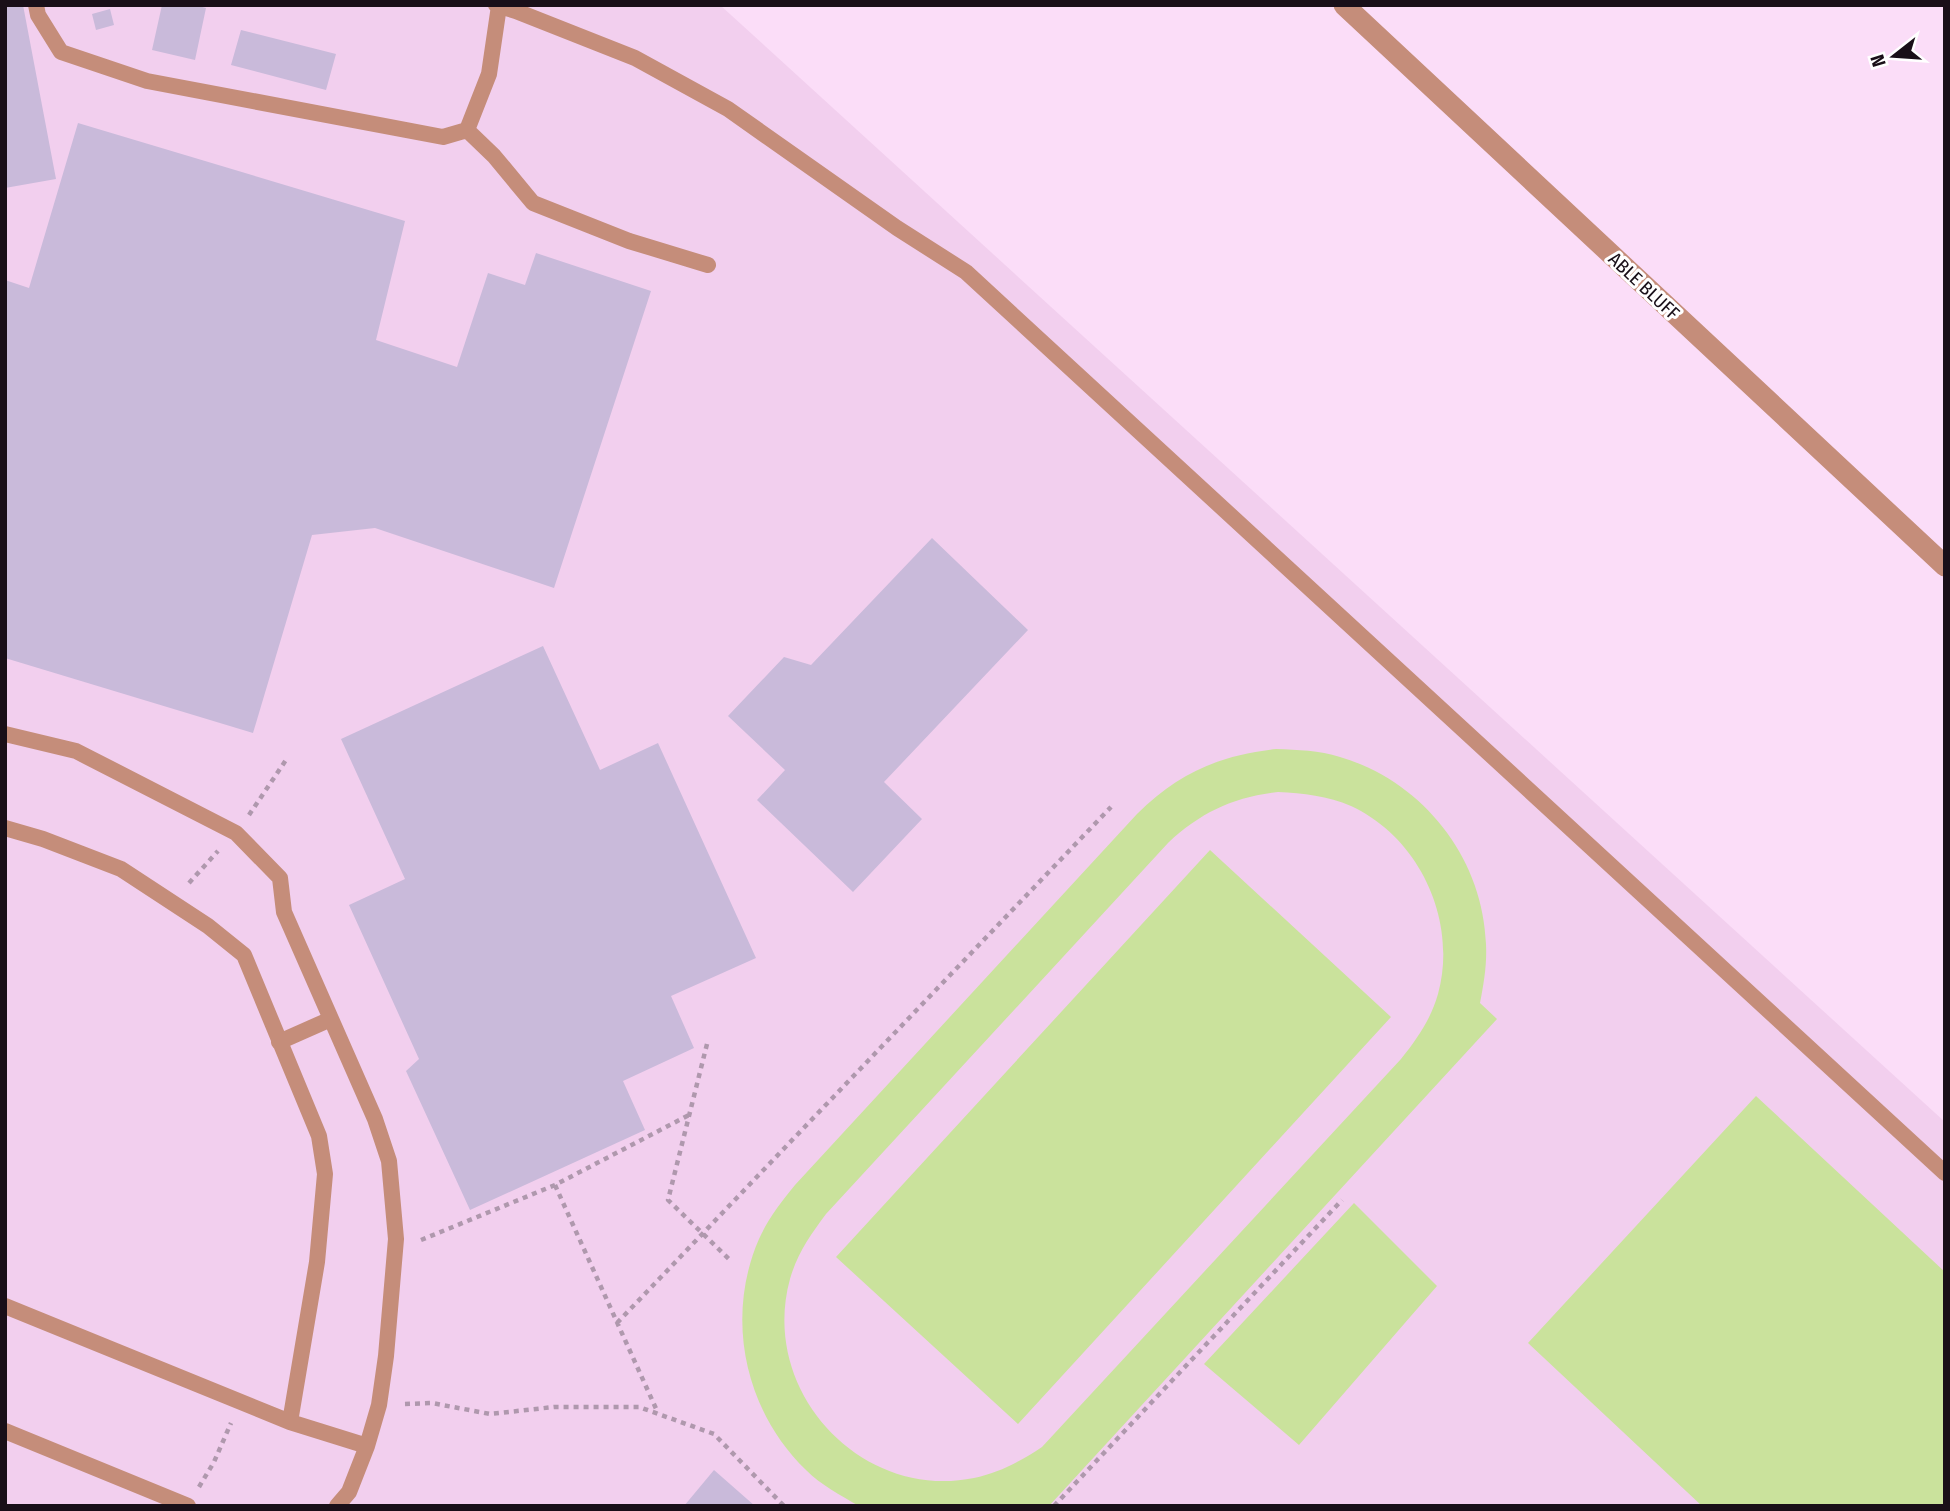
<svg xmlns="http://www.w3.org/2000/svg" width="1950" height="1511" font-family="'Fira Sans Condensed',sans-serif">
  <rect width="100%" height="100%" fill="#fbddf8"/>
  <!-- built -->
  <path fill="#f2cfee" d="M5,5H720L1945,1122V1506H5Z"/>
  <!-- green -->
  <path fill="#cae29c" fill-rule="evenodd" d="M1276,749C1298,750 1319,750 1340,757C1422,781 1483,857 1486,944C1487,964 1484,983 1480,1003L1497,1019L1049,1506H859C840,1495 821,1485 806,1470C744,1410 725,1317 759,1239C768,1219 781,1202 795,1185L1137,814C1179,773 1217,756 1276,749ZM1278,792C1303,793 1328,796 1351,806C1420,838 1458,921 1438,994C1431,1019 1417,1039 1401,1059L1042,1447C1021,1461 999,1473 974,1478C861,1501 759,1391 790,1279C797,1254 811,1234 826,1214L1168,843C1201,812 1234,797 1278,792Z
    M1210,850L1391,1017L1018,1424L836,1257Z
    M1756,1096L1945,1272V1506H1702L1528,1343Z
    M1354,1203L1437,1286L1299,1445L1204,1364Z"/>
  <!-- building -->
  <path fill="#c9bada" d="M5,5H23L56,179L5,188Z
    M162,5H195L206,8L195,60L152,50Z
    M110,9L114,25L96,30L92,14Z
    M241,30L336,54L326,90L231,65Z
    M78,123L405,221L376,340L457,367L488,273L525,285L536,253L651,291L554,588L375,528L312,535L253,733L5,658V280L29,288Z
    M932,538L1028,630L884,782L922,819L853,892L757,800L785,770L728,716L784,657L811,665Z
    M543,646L600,770L658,743L756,958L671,996L694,1048L623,1081L645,1130L470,1210L406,1071L419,1059L349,905L405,879L341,739Z
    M714,1470L755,1506H684Z"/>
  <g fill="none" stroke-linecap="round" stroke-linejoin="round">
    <!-- path -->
    <path stroke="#af98ad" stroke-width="4.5" stroke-dasharray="5 5" stroke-linecap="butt" d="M249,815L288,757
      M189,883L218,851
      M707,1044L668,1200L730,1260
      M555,1185L658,1413
      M421,1240L555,1185L689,1115
      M617,1323L1111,807
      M405,1404L432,1403L490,1414L554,1407H639L714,1434L784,1506
      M199,1487L214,1462L231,1423
      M1054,1506L1342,1200"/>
    <!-- lane -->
    <path stroke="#c58d7a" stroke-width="16" d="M36,5L38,15L61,52L147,81L443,137L467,130L489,74L499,6
      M496,5L516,11L635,58L728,109L897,228L966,272L1945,1173
      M467,130L494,156L533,203L629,241L708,265
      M5,734L76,751L236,833L280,878L284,912L375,1119L389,1161L396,1239L386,1356L379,1405L367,1446
      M5,828L43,839L121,869L208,926L244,955L319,1136L325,1174L317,1262L290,1422
      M279,1042L331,1019
      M5,1306L290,1422L367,1446L349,1492L337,1506
      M5,1431L188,1506"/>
    <!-- street -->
    <path stroke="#c58d7a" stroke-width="21" d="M1344,5L1945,566"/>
  </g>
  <g text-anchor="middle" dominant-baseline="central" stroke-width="6" stroke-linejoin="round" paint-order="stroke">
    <!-- street labels -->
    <g font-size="19" fill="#190f18" stroke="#fff">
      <text transform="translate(1644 286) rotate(43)">ABLE BLUFF</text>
    </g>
  </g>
  <!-- border -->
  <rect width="1950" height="1511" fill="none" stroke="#190f18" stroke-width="14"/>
  <!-- north arrow -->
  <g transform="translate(1894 56) rotate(253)" stroke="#ffffff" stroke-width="5" paint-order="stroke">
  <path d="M0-5L12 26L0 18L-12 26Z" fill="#190f18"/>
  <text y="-10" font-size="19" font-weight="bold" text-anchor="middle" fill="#190f18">N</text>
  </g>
</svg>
